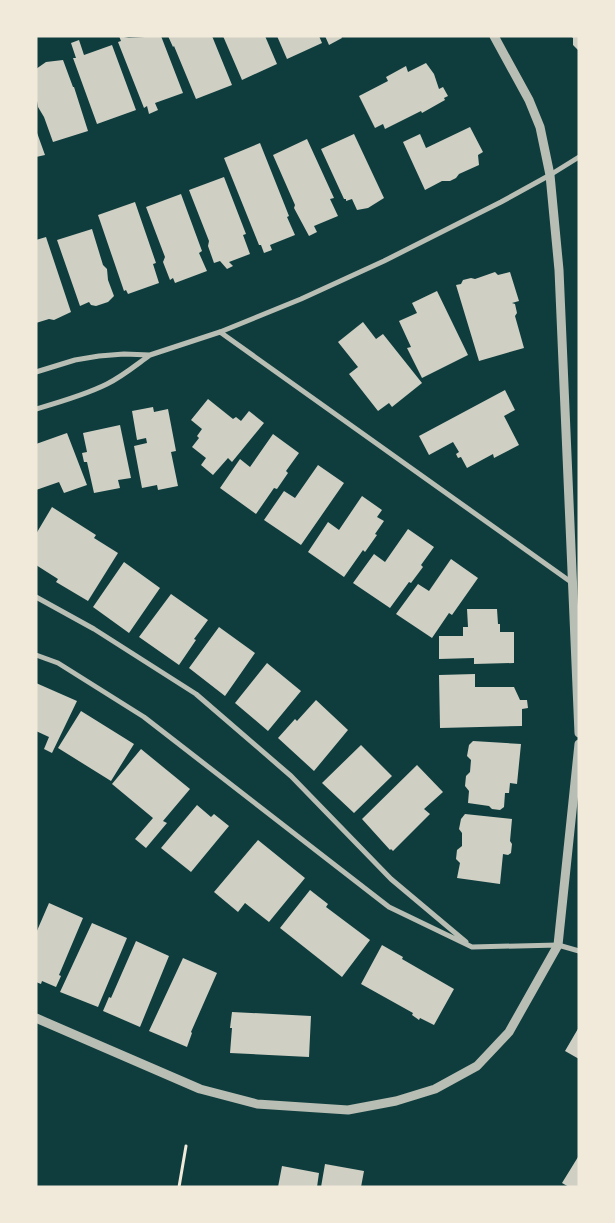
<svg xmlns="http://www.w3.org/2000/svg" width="615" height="1223" font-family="Lato,sans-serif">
  <rect width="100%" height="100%" fill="#0f3d3e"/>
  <!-- building -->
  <path fill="#cfcfc3" d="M119,36L129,38L161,36L183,93L155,103L158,110L149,114L147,106L144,108L118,42L121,41Z
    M168,36H212L232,85L196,99L174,46L173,47Z
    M223,36H265L277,64L242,80Z
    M277,36H319L322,43L287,59Z
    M325,36H341L342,38L329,45Z
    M571,36H579V51L573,45V38Z
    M79,40L84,55L112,45L136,110L97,124L73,58H76L71,43Z
    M63,60L73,87H74L88,131L53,142L44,117L38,107L36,95V69L46,62Z
    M426,63L434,74L439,89L443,87L448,96L444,98L445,100L422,113L421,111L385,129L383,124L375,128L359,96L388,81L386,77L406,66L408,72Z
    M470,127L483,152L478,155L479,165L459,174L456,178L450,181H442L425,190L403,142L420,134L426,148Z
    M36,130L45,155L36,157Z
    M354,134L384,198L368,208L357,210L352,199L346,201V199H344L321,149Z
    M307,139L334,198L330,199L338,216L314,226L317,232L309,236L294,208L295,205L273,155Z
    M260,143L289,216L287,217L295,235L270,245L272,250L264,253L261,245H259L224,158Z
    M224,177L246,234L243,235L250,254L229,262L233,266L227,269L220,261L214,263L208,246L209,241L189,190Z
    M181,194L202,251L199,253L207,271L175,283L173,278L170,280L163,262L165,257L146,207Z
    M135,202L156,263L153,264L159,283L128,294L126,290L124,291L98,215Z
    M92,229L103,265L107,269L108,280L114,296L108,302L96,306L91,305L89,302L80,306L57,240Z
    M46,237L71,312L54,320L49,319L36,323V240Z
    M495,272L498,275L510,272L519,301L512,303L515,304L517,313L515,316L524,348L479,361L456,285L461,284L463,280L471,278L475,279Z
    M437,291L468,355L422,378L407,348L411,347L399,321L417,313L412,303Z
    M363,322L376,339L383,334L422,383L392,407L389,403L378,411L349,374L358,367L338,342Z
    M505,390L515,410L504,416L519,445L494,458L493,454L467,468L461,457L458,458L456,454L459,452L453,442L429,455L419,436Z
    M208,399L233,419L236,417L241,421L249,411L264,423L232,462L228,458L213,475L201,465L206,458L192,447L199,438L197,436L202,429L191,420Z
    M153,407L154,412L168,409L176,451L171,452L178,486L158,490L157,485L142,488L134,446L147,443L146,438L137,440L132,411Z
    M120,425L131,478L118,480L120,488L94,493L87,462H84L82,453L87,452L83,433Z
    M67,433L87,485L64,493L59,482L36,490V444Z
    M273,434L299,453L286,471L288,473L277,489L274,488L256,514L220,488L240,459L250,467Z
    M318,465L344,483L301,545L264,520L284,491L295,498Z
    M362,496L382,510L377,517L384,521L375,534L377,535L365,552L363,550L344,577L308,552L328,522L339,530Z
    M52,507L96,535L94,538L118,553L88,601L56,582L58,579L36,565V534Z
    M408,529L434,547L421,565L423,567L411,583L409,582L390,608L353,583L374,554L385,562Z
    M451,559L478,578L452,615L449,613L432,638L396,614L418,584L429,591Z
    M124,562L160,588L129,633L93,607Z
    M171,594L208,620L194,639L196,640L179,665L139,637Z
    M467,609H497L498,624H500V632H514V663L474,664V658L439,659V636H463V627H468Z
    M219,627L255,653L225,696L189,668Z
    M267,663L301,691L268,731L235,703Z
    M475,674V687H514L520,700H527L528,708L522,709V726L440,728L439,675Z
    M36,683L77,701L52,753L44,749L49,737L36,731Z
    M316,700L348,730L314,771L278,738L295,719L297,721Z
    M81,711L134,744L111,781L58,748Z
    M473,741L521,744L517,784L510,783L509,793H505L504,807L500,810L492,809L489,806L468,803L469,791L465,786L466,776L470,772L471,760L467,756L469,745Z
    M361,745L392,776L354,813L322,783Z
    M141,749L190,789L163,821L167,823L146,848L135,839L153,818L112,784Z
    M417,765L443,792L424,809L430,814L393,851L391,849L390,850L362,819Z
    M197,805L211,817L214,814L229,826L191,872L161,848Z
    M465,814L512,819L510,841L512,844L511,853L508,855L503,854L500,884L457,878L460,863L456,859L457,850L462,846V833L459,829L461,819Z
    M258,840L305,878L269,922L245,903L238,912L214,892Z
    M310,890L328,904L326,907L370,940L342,977L280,928Z
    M49,903L83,918L59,975L61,976L56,987L42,981L41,984L36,982V933Z
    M92,923L127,938L98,1007L60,992Z
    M136,941L169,956L140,1027L103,1011L109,997L111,998Z
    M382,945L403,957L402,959L454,989L434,1025L420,1018L419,1020L412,1015L413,1013L361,984Z
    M183,958L217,973L191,1032L192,1033L187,1047L149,1031Z
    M232,1012L311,1016L309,1057L230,1053L232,1028H230Z
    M579,1027V1059L565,1051Z
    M578,1157L579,1187H569L562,1183Z
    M325,1164L364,1171L361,1187H321Z
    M282,1166L319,1173L317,1187H278Z"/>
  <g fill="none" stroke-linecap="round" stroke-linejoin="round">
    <!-- path -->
    <path stroke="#f1e9da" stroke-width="3" d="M179,1187L186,1146"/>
    <!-- minor -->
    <path stroke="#b8beb3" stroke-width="5" d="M220,332L571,582
      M36,372L75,360L99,356L124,354L150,355L220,332L301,299L384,261L501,202L550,175L579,157
      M36,409C60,402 85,395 107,384C123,376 136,365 150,355
      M36,597L94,629L196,694L291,776L391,879L466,942
      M36,655L58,663L144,717L389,907L472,947L558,945L579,951"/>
    <!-- tertiary -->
    <path stroke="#b8beb3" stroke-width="9" d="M494,36L529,100L540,127L550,175L559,270L579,733
      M36,1018L200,1089L257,1104L348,1110L396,1101L435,1089L477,1066L509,1032L558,945L579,744"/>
  </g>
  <!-- border -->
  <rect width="615" height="1223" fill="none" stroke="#f1e9da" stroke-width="75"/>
</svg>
